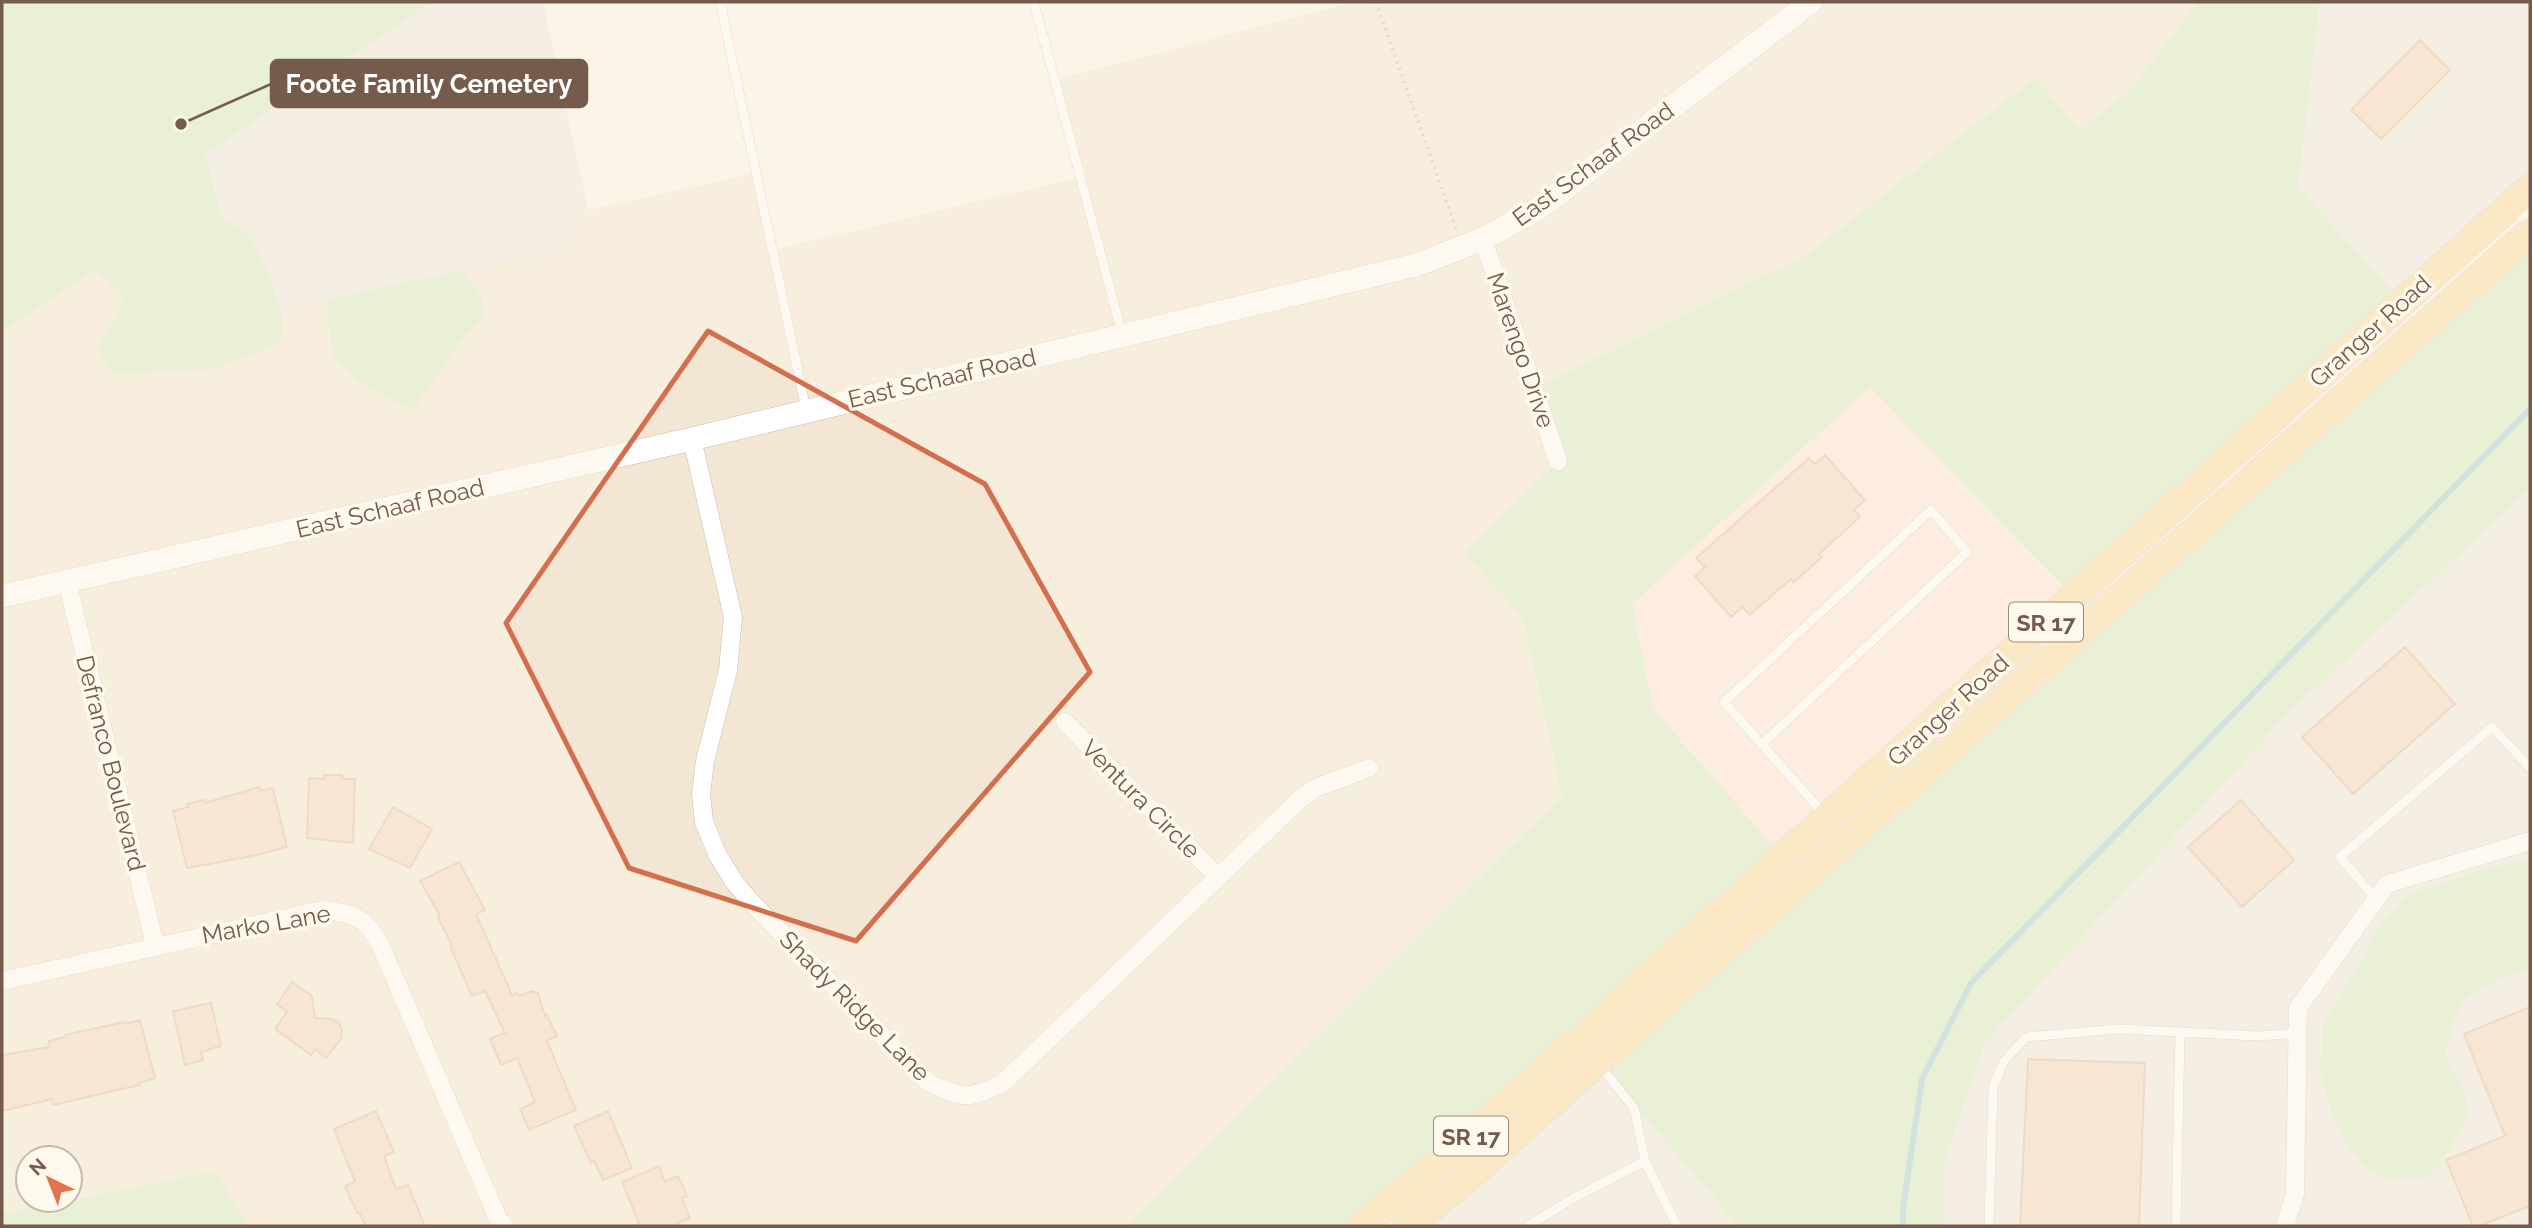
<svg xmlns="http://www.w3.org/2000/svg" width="2532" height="1228" font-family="Raleway,sans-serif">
  <rect width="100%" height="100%" fill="#fcf4e6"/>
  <!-- residential -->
  <path fill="#f4e6d4" d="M1354,2H2198L2132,88L2080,130L2035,79L1806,255L1535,389L1558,461L1464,554L1523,617L1562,796L1129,1226H248L214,1171L70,1200V1158H28V1200H70L2,1214V331L95,269L224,230L554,252L588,210L756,173L773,250L1080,177L1054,80Z"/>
  <!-- commercial -->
  <path fill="#fce5d9" d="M1870,387L2073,597L1783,857L1653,709L1632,604Z"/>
  <!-- industrial -->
  <path fill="#ece6df" d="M431,2H543L588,210L554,252L245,317L206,154Z
    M2320,2H2530V188L2402,302L2298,187Z
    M2530,489V1226H1944L1943,1163L1985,1043L2289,712Z
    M1597,1062L1739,1226H1407Z"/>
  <!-- green -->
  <path fill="#d2eac4" d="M2,2H431L206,154L221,217L247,234L265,264L283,319L280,343L215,369L113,374L97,346L113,322L125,297L95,269L2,331Z
    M2198,2H2320L2298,187L2402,302L2073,597L1870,387L1632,604L1653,709L1783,857L1361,1226H1127L1562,796L1523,617L1464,554L1558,461L1534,389L1806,255L2035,78L2080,130L2132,88Z
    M2530,232V489L2289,712L1985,1043L1943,1163L1944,1226H1739L1597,1062Z
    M462,271L482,297L484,318L459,343L413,410C393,401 347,377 336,359C327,341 329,318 328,299Z
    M2518,862L2530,863V968C2511,973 2476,989 2462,1003C2456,1010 2449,1039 2445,1050L2452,1070L2465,1091L2468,1118L2442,1161L2427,1177L2388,1180L2368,1169L2346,1142L2332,1113L2320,1071L2323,1024L2365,955L2374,934L2407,896L2481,870Z
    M215,1171L248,1226H2V1214Z"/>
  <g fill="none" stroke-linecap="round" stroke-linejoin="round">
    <!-- stream -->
    <path stroke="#a0cdd7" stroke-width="6" d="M1903,1226V1208L1922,1079L1971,983L2530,409"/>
  </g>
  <!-- building -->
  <path fill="#f1d4bd" stroke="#e3bb9e" stroke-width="2" d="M2420,40L2450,70L2381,139L2351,110Z
    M1825,455L1865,500L1854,510L1860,517L1819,554L1822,557L1794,582L1791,579L1750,615L1742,607L1731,617L1695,576L1705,567L1696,558L1809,458L1815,464Z
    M2405,647L2455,704L2353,794L2302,737Z
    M324,775H342V779H355L353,843L307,838L309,778L324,779Z
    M259,787L261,790L273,788L287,847L253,856L187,868L173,811L188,807L187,804L204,800L205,803Z
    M2241,800L2294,860L2242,907L2188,847Z
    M393,807L432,829L410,868L369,849Z
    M459,862L485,910L476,914L512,995L517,993L519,996L532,991L538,993L545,1016L547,1015L557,1036L547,1041L576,1110L529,1130L520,1109L535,1102L517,1058L501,1065L490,1039L505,1033L485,991L472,996L450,946L452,945L438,918L440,916L420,881Z
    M292,982L312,996L315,1018L332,1019L338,1022L342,1030L341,1039L326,1058L315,1049L311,1055L275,1029L287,1012L277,1004Z
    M211,1003L221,1046L201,1052L203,1060L185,1065L173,1011Z
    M2530,1007V1206L2479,1226H2473L2446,1160L2505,1136L2464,1034Z
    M140,1020L155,1078L140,1083V1085L53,1105L52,1099L2,1111V1055L50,1047L49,1041L65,1037V1035L124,1022L125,1024Z
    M2028,1059L2145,1063L2139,1226H2020Z
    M376,1111L394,1152L384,1156L396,1189L408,1185L425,1226H366L360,1214L357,1213L345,1186L355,1182L334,1129Z
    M608,1111L632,1168L603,1180L594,1161L591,1163L574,1126Z
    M659,1166L665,1181L678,1176L687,1196L682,1198L690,1218L671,1226H640L622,1182Z"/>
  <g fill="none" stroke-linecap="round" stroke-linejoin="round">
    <defs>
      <path id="service" d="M720,2L806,409
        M1034,2L1122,334
        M1761,745L1967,552L1931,510L1724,702L1824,814
        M2376,899L2340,857L2492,727L2530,768
        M1600,1066L1634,1108L1645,1161L1677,1226
        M1528,1226L1570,1200L1645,1161
        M1989,1226L1993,1087L2004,1061L2026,1037L2118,1029L2258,1036L2298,1033
        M2176,1226L2180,1032"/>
      <path id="minor" d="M2514,203L2530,220
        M1483,239L1558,461
        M692,439L733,617L728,670L705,761L701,794L704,822L718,856L735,883L753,904L928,1082C962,1099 970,1100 1004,1082L1299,800L1315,788L1369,768
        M67,581L155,945
        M1065,722L1217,876
        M2,981L322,910C351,912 366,917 380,944L499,1221L505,1226
        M2285,1226L2295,1194L2298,1008L2387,884L2530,841"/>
      <path id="tertiary" d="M2,596L692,439L1416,265L1483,239L1538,209L1811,2"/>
      <path id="primary" d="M1361,1226L1461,1145L2530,188
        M1407,1226L1457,1187L2530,232"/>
    </defs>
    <!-- service casing -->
    <use href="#service" stroke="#cebcac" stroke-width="10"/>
    <!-- minor casing -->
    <use href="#minor" stroke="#cebcac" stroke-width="19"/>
    <!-- tertiary casing -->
    <use href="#tertiary" stroke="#cebcac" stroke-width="24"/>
    <!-- primary casing -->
    <use href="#primary" stroke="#dbd4d0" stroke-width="30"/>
    <!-- path -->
    <path stroke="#d6b7a0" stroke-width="3.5" stroke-dasharray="2 5" stroke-linecap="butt" d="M1376,2L1456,229"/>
    <!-- service -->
    <use href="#service" stroke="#fff" stroke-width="9"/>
    <!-- minor -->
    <use href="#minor" stroke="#fff" stroke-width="18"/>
    <!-- tertiary -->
    <use href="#tertiary" stroke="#fff" stroke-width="23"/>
    <!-- primary -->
    <use href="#primary" stroke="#fadb9f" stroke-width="28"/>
  </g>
  <!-- marked area -->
  <path d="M0 0H2532V1228H0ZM708,331L985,484L1090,672L856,941L629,868L506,623Z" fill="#fcf4e6" fill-opacity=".55" fill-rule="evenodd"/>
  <path fill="none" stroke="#d36f4c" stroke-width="5" stroke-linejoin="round" d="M708,331L985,484L1090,672L856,941L629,868L506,623Z"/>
  <g text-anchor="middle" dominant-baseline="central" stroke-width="7" stroke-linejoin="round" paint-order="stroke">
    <!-- shield labels -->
    <g fill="#fff8ec" stroke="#9e8a7b" stroke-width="2">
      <rect x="2009" y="602.5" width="74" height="39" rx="5"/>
      <rect x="1434" y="1116.5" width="74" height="39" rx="5"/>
    </g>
    <g font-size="23" font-weight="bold" fill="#755b4b">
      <text x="2046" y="622">SR 17</text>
      <text x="1471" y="1136">SR 17</text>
    </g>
    <!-- street labels -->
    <g font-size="24" fill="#755b4b" stroke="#fff8ec">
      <text transform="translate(1593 164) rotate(-36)">East Schaaf Road</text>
      <text transform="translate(2370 331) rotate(-42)">Granger Road</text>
      <text transform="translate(1521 350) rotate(71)">Marengo Drive</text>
      <text transform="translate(942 378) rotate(-13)">East Schaaf Road</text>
      <text transform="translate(390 508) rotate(-13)">East Schaaf Road</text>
      <text transform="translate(1948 710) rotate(-42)">Granger Road</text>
      <text transform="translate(111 763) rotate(76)">Defranco Boulevard</text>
      <text transform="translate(1141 799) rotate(45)">Ventura Circle</text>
      <text transform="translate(266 924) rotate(-10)">Marko Lane</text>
      <text transform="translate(855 1006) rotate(45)">Shady Ridge Lane</text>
    </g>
  </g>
  <!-- callouts -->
  <path fill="none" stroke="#755b4b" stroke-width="2.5" d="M181 124L271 84"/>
  <circle fill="#755b4b" stroke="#fff8ec" stroke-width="2.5" cx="181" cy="124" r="7"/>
  <rect fill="#755b4b" stroke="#755b4b" stroke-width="2.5" x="271" y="60" width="316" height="47" rx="7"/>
  <g font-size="26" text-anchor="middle" font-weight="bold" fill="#fff">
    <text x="429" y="93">Foote Family Cemetery</text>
  </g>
  <!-- border -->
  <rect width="2532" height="1228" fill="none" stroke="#755b4b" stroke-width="7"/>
  <!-- north arrow -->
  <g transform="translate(49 1179) rotate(317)"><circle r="33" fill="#fff8ec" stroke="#c8b9ac" stroke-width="2"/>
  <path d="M0-5L12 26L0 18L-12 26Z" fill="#e4734c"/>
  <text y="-10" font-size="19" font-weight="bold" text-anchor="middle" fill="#755b4b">N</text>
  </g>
</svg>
